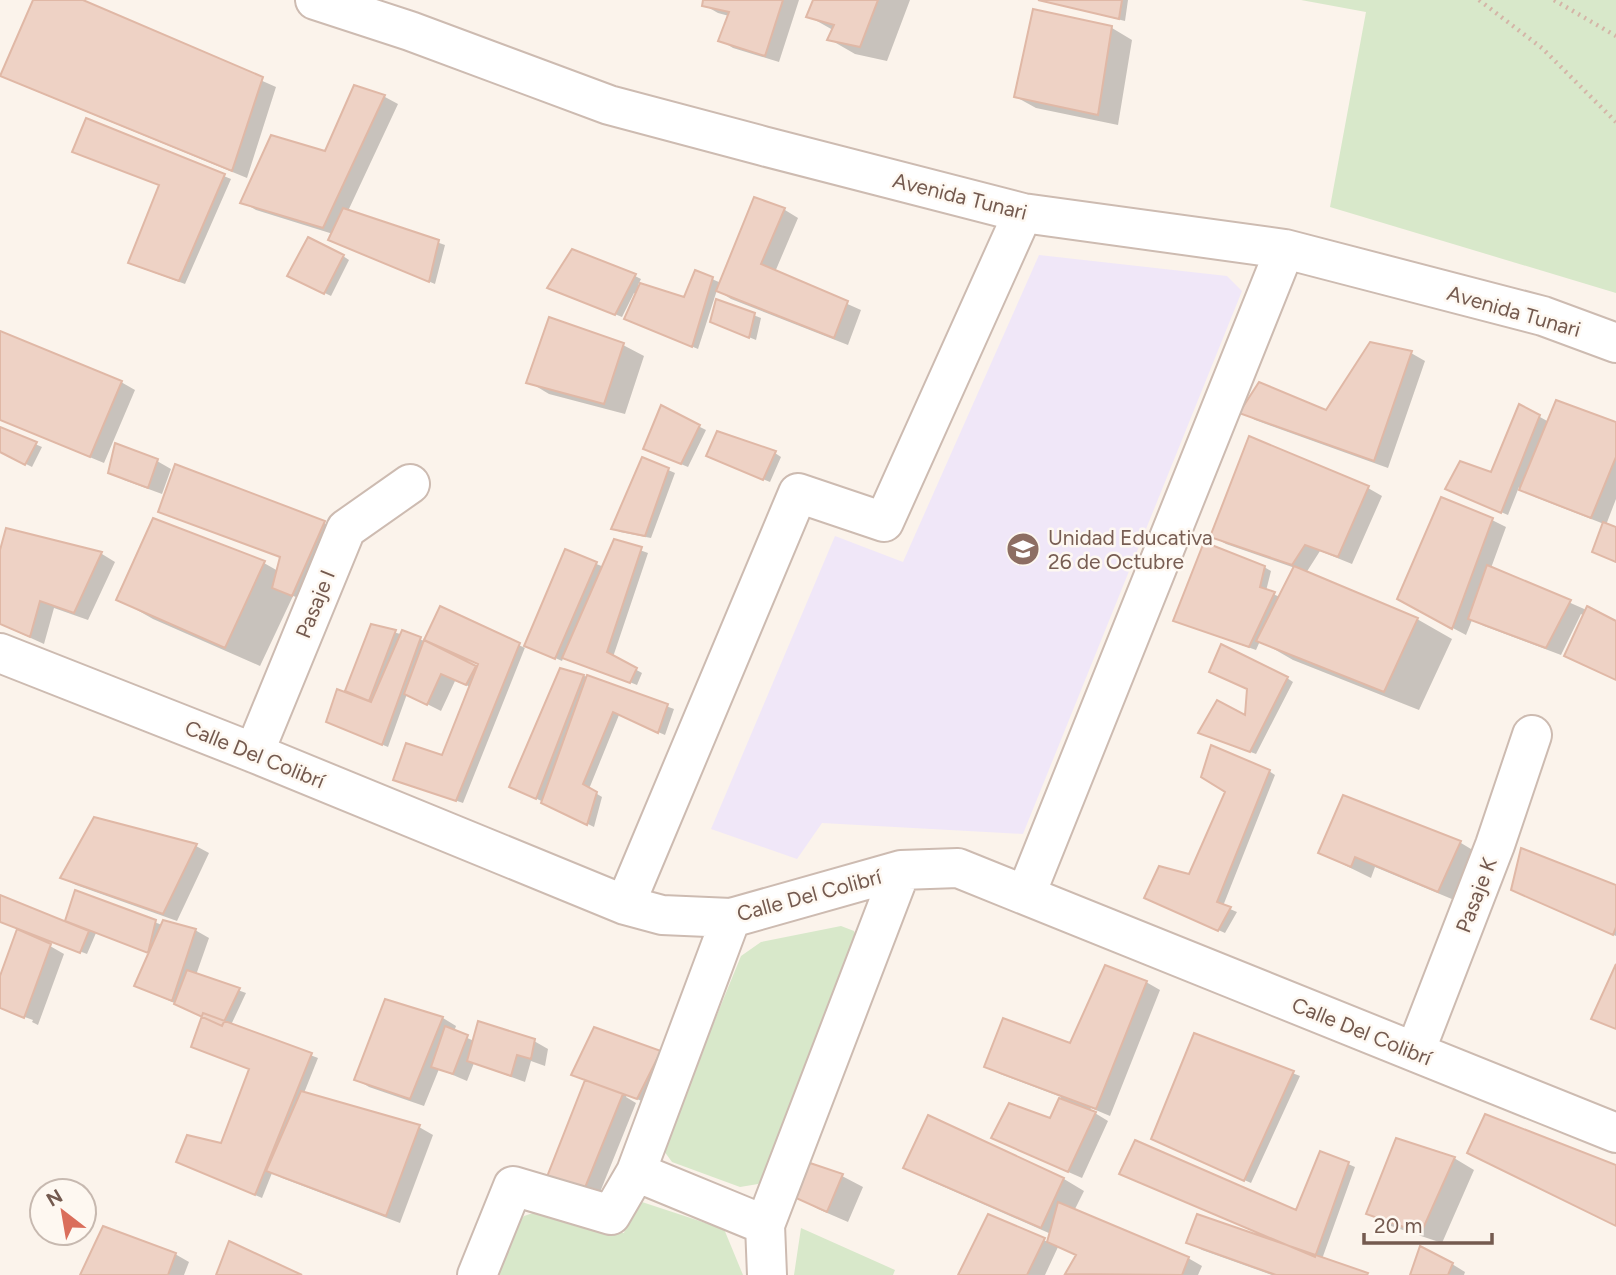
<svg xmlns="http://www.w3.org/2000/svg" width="1616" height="1275" font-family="Figtree,sans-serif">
  <rect width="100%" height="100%" fill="#fbf3eb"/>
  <!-- education -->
  <path fill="#f0e7f8" d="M1039,255L1227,276L1242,291L1023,834L822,823L797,859L711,829L835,536L903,562Z"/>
  <!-- green -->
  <path fill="#d8e8ca" d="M1301,0H1616V293L1330,207L1366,12Z
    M841,926L854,931L858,940L765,1175L758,1184L740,1187L672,1162L664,1151L665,1142L741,956L761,942Z
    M642,1202L724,1229L743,1275H497L519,1222L524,1216L539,1211L624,1233L630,1210Z
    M801,1228L895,1270L893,1275H794Z"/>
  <!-- shadow -->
  <path fill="#0003" fill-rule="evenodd" d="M34,0H79L276,87L247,178L14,82L1,74Z
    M705,0H799L779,62L733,48L720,40L729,16L718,13L704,5Z
    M815,0H910L887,61L855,54L829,39L833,30L808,16Z
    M1040,0H1128L1125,21Z
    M1034,11L1112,28L1132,40L1118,125L1036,108L1016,97Z
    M355,87L385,97L398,104L348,211L445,245L435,284L337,243L333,234L256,210L242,202L326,153Z
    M87,120L231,179L185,284L136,266L161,185Z
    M755,199L785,210L798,218L775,272L861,310L848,345L731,299L717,290L698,349L633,322L637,294L634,293L622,317L556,290L635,276L641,279L638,285L685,299L712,279L721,283Z
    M343,256L349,260L331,296L296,279Z
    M717,301L761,318L756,340L719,325Z
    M0,333L121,382L135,390L104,463L0,420Z
    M623,345L644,356L625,414L549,394L529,382Z
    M1411,353L1425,361L1388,468L1255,420L1241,412H1327Z
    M1520,406L1549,422L1616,424V499L1606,525L1616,529V563L1594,551L1604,524L1535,497L1519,487L1508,515L1453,492L1492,474Z
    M662,408L706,430L688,467L645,449Z
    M0,429L42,447L32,467L0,451Z
    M1250,438L1368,488L1382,496L1352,564L1320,551L1306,573L1417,619L1452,639L1419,710L1293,660L1260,641L1256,650L1182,624L1264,567L1271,571L1266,591L1280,597L1295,568L1226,544L1212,536Z
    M775,453L781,457L770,482L714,459Z
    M643,459L675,473L651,538L620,532L614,529Z
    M157,461L171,469L162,494L124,480L110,472Z
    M154,520L264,563L278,571L281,557L324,523L330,527L299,598L293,596L260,666L153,619L118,599Z
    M1492,520L1506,527L1491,568L1616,623V680L1584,616L1581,614L1561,655L1484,626L1472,620L1466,635L1413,607Z
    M7,530L102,554L115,562L88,620L54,608L44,644L0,624V556Z
    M615,541L648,553L613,657L642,673L637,685L564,656L562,661L526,645L463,803L395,779L443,757L471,687L455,681L441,711L407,694L388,747L335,725L372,626L425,641L441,608L525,648L566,552L604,567ZM437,645L480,664L478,669L436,648Z
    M561,670L588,677L674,709L665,735L619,715L589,789L602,797L594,827L517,789Z
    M1287,678L1293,682L1256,754L1207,736L1246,718Z
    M1269,771L1275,775L1223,906L1237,912L1225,933L1153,901L1190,876Z
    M1344,797L1461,843L1481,855L1459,902L1375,867L1371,878L1320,853Z
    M196,846L209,853L177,921L76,885L62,878Z
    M1616,887V936L1513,889Z
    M77,892L162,925L195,930L209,938L196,975L246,993L231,1025L318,1058L304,1093L419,1127L433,1135L400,1223L282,1178L272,1173L262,1198L184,1165L222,1145L251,1069L204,1016L136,986L150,952L96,933L87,954L0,921V896L66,924Z
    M50,946L64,954L38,1025L32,1022L33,1020L0,1008V981Z
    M1146,982L1160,990L1110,1116L1091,1108L1090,1110L1108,1121L1082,1178L1007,1145L1051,1120L1061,1097L1000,1074L986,1066L1071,1045Z
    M386,1001L443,1018L456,1026L454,1032L474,1041H534L548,1049L545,1066L531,1061L525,1082L474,1063L467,1081L439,1069L424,1106L369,1087L356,1079Z
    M1195,1035L1300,1076L1251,1183L1159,1142Z
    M661,1053L644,1102L627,1095L626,1097L636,1103L594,1207L559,1194L586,1081L573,1075Z
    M929,1118L1064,1179L1084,1191L1074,1211L1188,1258L1202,1266L1198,1275H1069L1067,1274L1078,1256L1058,1247L1045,1275H960L988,1216L1048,1242L1051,1234L926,1179L906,1167Z
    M1454,1158L1474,1170L1442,1243L1388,1225L1368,1213Z
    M1348,1164L1355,1167L1322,1259L1369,1275H1272L1202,1250L1188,1242L1280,1244L1297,1212Z
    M842,1176L863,1187L848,1222L818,1209L798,1198Z
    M175,1254L189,1262L184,1275H82Z
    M1452,1264L1465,1272L1464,1275H1412Z"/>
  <!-- building -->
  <path fill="#eed2c5" stroke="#e0b8a6" stroke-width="2" d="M33,0H83L263,77L232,171L0,76Z
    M703,0H783L765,56L718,41L729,12L702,6Z
    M813,0H878L860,47L827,40L834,25L806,17Z
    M1038,0H1122L1119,19Z
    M1033,9L1112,26L1098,115L1014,97Z
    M354,85L385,95L323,228L240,203L271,135L325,151Z
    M86,118L225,174L179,281L128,263L159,185L72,152Z
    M754,197L785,208L761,264L848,301L834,338L716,291Z
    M343,208L439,240L429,282L328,240Z
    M308,237L344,255L324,294L287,276Z
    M572,249L636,274L615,315L547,288Z
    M695,270L713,277L692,347L624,319L640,283L684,297Z
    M716,299L755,313L749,338L710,322Z
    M549,317L624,343L604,404L526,383Z
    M0,331L122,381L90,457L0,420Z
    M1370,342L1412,351L1374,461L1239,413L1259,382L1326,410Z
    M1556,400L1616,422V457L1591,518L1519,490Z
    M1519,404L1540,415L1501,513L1445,489L1460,461L1491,472Z
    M661,405L700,425L681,464L643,449Z
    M0,427L37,442L25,465L0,452Z
    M717,431L776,451L763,480L706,456Z
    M1249,436L1369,486L1338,557L1305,545L1292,565L1210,537Z
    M115,443L158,459L148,488L108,473Z
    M642,457L669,468L645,536L611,529Z
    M175,464L325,521L292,596L272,588L280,557L158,512Z
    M1441,497L1493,518L1452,629L1397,599Z
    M153,518L265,561L225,648L116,600Z
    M1603,522L1616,527V562L1592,552Z
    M6,528L102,552L74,613L40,601L30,637L0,624V550Z
    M614,539L642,547L607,652L637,668L630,683L562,658Z
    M1204,542L1265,566L1260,587L1275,592L1249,647L1173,621Z
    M565,549L597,562L555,659L524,646Z
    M1487,565L1571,600L1546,648L1468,619Z
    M1294,566L1418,618L1384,692L1256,641Z
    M440,606L520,643L456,801L393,780L406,743L442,755L478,664L424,640Z
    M1587,606L1616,621V680L1564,656Z
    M371,624L396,630L369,701L345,691Z
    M402,630L421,637L382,745L326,722L337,689L371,702Z
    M424,640L476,666L466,685L441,674L427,705L404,694Z
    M1221,644L1288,677L1250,752L1198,733L1217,700L1245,715L1247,689L1209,672Z
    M560,668L584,675L536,799L509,787Z
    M587,675L668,704L658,733L613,712L583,784L597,792L587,825L541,803Z
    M1211,745L1270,770L1217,902L1231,907L1218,931L1144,898L1159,866L1189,874L1225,792L1201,777Z
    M1343,795L1461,841L1438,892L1355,857L1351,867L1318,853Z
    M94,817L197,844L163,914L60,878Z
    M1521,848L1616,885V927L1613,935L1511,890Z
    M75,890L156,920L148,953L65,921Z
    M0,895L89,931L80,953L0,922Z
    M163,920L196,929L172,1001L134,986Z
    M17,929L51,944L24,1018L0,1008V976Z
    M1616,964V1029L1591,1019Z
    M1105,965L1147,981L1096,1109L984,1067L1003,1018L1070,1043Z
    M187,970L240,988L222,1026L174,1004Z
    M385,999L443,1017L410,1099L354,1080Z
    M203,1013L312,1053L255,1195L176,1162L187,1135L221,1143L249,1069L191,1047Z
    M478,1021L535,1039L531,1059L517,1055L511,1076L467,1061Z
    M445,1026L468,1035L453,1074L431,1067Z
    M594,1027L661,1051L637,1099L571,1075Z
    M1194,1033L1294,1071L1244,1181L1151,1139Z
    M585,1080L623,1094L580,1200L543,1187Z
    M301,1091L420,1125L386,1216L266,1171Z
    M1059,1098L1096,1112L1068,1172L991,1138L1009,1103L1050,1118Z
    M1485,1114L1616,1165V1226L1467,1153Z
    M928,1115L1064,1178L1041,1228L903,1168Z
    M1396,1138L1455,1157L1421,1233L1366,1214Z
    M1135,1140L1296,1210L1320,1151L1349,1162L1315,1257L1119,1174Z
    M810,1163L843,1174L827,1212L796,1198Z
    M1058,1202L1189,1257L1182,1275L1065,1274L1076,1255L1047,1242Z
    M988,1214L1045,1238L1027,1275H958Z
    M1197,1214L1368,1273L1367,1275H1276L1186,1243Z
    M103,1226L176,1253L168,1275H80Z
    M229,1241L302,1275H216Z
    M1420,1246L1453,1263L1448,1275H1410Z"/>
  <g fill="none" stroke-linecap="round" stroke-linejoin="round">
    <defs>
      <path id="minor" d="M315,0L410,31L609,105L763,146L1023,213L1285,249L1543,316L1616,343
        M0,653L254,753L625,905L662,915L731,918L901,870L958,868L1616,1133
        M254,753L346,529L410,484
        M1026,894L1285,249
        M625,905L798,493L884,522L1023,213
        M1415,1052L1495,845L1532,735
        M636,1172L765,1225
        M477,1275L513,1186L611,1215L636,1172L731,918
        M767,1275L765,1225L901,870"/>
    </defs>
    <!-- minor casing -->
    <use href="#minor" stroke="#cdbbb1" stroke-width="42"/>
    <!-- path -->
    <path stroke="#d4b5a7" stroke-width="4.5" stroke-dasharray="2 5" stroke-linecap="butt" d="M1479,0L1542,48L1616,122
      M1554,0L1616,36"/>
    <!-- minor -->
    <use href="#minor" stroke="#fff" stroke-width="38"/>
  </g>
  <!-- icons -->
  <defs>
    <symbol id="school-disc" viewBox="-11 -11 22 22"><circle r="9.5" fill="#8d6e63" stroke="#fef8f1"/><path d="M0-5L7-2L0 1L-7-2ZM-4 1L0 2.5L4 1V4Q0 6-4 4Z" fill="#fff"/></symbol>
  </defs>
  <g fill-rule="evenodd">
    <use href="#school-disc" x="1004" y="530" width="38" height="38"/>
  </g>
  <g text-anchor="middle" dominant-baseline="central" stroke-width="5" stroke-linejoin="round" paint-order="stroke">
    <!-- street labels -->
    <g font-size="21" fill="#745a4f" stroke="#fef8f1">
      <text transform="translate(960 196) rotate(14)">Avenida Tunari</text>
      <text transform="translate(1514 311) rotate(16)">Avenida Tunari</text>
      <text transform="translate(315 604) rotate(-68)">Pasaje I</text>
      <text transform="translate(255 754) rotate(22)">Calle Del Colibrí</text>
      <text transform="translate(809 895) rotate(-15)">Calle Del Colibrí</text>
      <text transform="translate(1476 895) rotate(-69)">Pasaje K</text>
      <text transform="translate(1362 1031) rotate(22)">Calle Del Colibrí</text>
    </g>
    <!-- education labels -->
    <g font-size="21" fill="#785e54" stroke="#fef8f1" text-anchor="start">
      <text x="1048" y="537">Unidad Educativa<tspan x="1048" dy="24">26 de Octubre</tspan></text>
    </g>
  </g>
  <!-- north arrow -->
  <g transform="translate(63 1212) rotate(329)"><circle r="33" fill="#fef8f1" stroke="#c7b9b0" stroke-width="2"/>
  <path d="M0-5L12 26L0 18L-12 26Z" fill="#da6e5b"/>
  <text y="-10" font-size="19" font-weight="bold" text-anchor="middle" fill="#745a4f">N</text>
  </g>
  <!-- scale -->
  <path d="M1364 1233v10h128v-10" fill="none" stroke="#745a4f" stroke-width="3.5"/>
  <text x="1374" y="1233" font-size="21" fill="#745a4f" stroke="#fef8f1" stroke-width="5" paint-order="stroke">20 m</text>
</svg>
